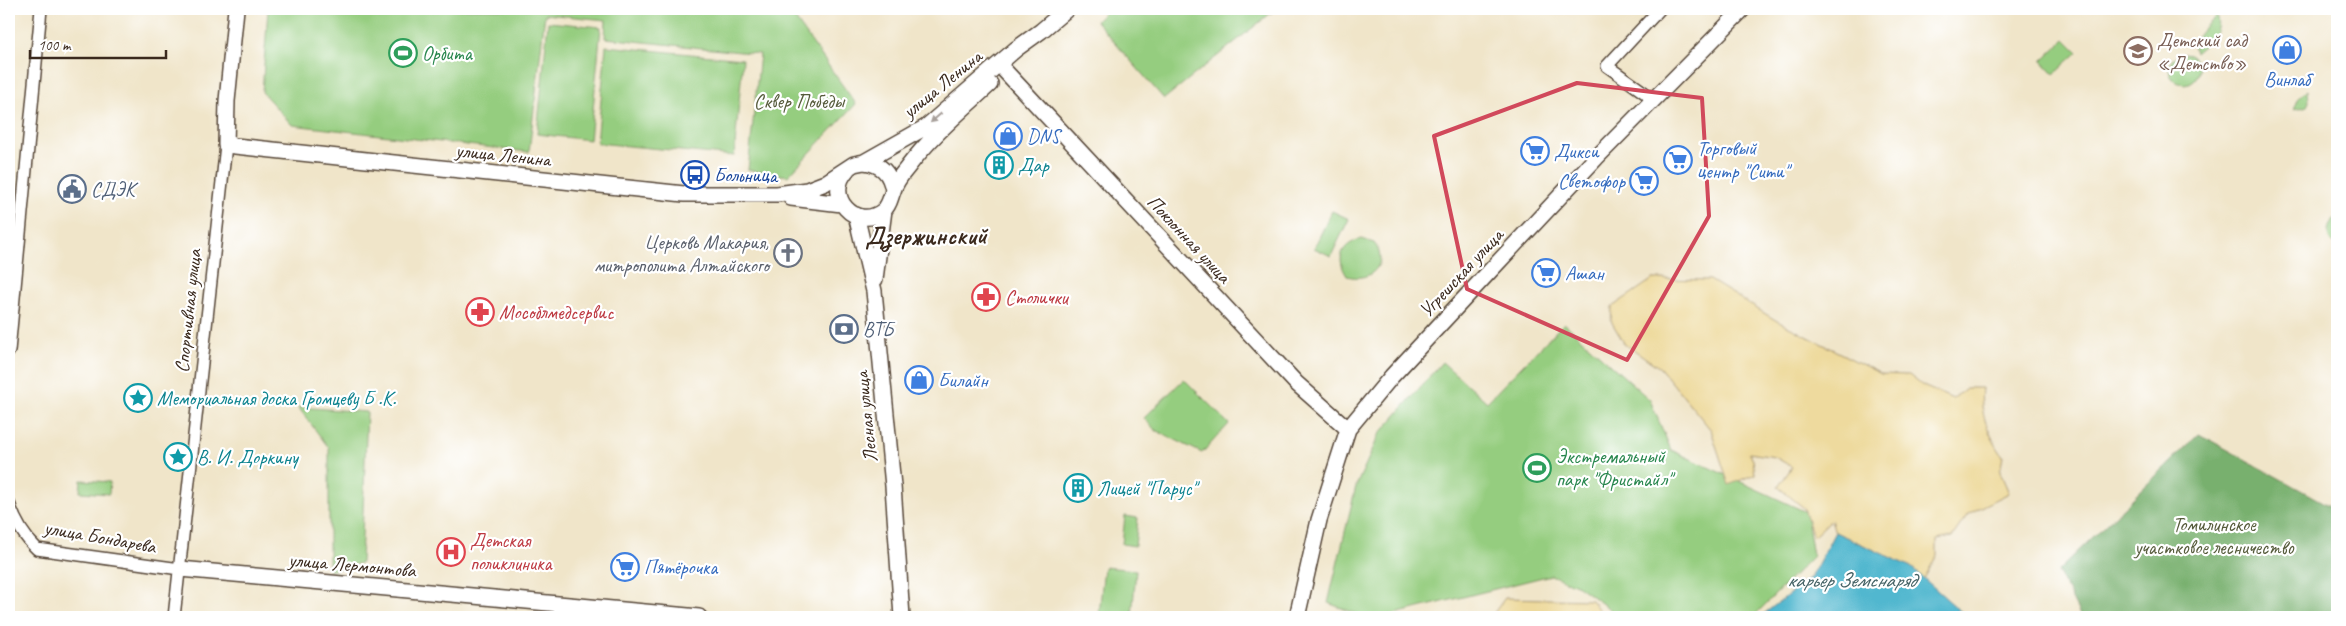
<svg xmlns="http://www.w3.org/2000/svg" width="2346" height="626" font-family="Caveat,sans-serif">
  <rect width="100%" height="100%" fill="#fff"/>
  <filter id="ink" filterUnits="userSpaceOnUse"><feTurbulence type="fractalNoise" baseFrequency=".02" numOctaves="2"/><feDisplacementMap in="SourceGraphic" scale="10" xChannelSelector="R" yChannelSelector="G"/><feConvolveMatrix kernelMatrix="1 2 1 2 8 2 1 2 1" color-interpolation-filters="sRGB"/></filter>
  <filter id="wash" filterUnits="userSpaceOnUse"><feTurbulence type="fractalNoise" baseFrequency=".0096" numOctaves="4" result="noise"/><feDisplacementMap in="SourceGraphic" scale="20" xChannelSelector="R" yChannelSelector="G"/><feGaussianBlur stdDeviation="1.12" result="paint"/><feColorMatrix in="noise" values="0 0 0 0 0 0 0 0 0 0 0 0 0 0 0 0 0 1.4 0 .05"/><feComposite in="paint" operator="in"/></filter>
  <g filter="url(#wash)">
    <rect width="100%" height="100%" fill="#f0e5c9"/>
    <!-- green -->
    <path fill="#95cd7f" stroke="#687c4e" d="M268,9H788L856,104L788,176L748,170L760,54L605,38L606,20L545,14L529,152L292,125L262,92Z
      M1108,9H1276L1164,99L1096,21Z
      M2216,16C2223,33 2206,43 2195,53C2189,36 2206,27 2216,16Z
      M548,22L601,27L590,140L537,134Z
      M2065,39L2078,52L2054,74L2042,61Z
      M606,46L743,59L734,156L597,143Z
      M2169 69a15 15 0 1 1 30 0a15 15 0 1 1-30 0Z
      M2308,90L2309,102L2307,106L2294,110L2299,97Z
      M1332,211L1349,219L1331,256L1314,248Z
      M2337,218V246C2325,239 2325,225 2337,218Z
      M1361,239L1374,243C1390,263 1371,283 1347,276C1336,259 1340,245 1361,239Z
      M1564,323L1650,400L1671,450L1806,512L1813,556L1753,617H1617L1611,610L1578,586L1551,575L1383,617H1365L1328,603L1356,486L1375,444L1379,435L1442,362L1487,402Z
      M1184,379L1229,424L1202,453L1155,430L1144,418Z
      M298,407L367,412L361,563L329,571V448Z
      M81,480L110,482L109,494L80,492Z
      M1125,516L1138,518L1135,546L1122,544Z
      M1104,567L1136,570L1132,617L1099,615Z"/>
    <!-- forest -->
    <path fill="#78b06e" stroke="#5a6d46" d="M2199,434L2337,510V617H2081L2058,571Z"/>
    <!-- sand -->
    <path fill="#eeda9e" stroke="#94825e" d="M1653,279L1710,280L1777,321L1881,374L1909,375L1923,386L1953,399L1966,388H1982C1979,412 1989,436 2003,456L2000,472L2009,493L1968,514L1952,537L1937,540V555L1924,579L1911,567L1835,532L1831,520L1813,537L1804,508L1778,487L1792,467L1775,457L1749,453L1753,460L1755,474L1729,485L1711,430L1660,368L1624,343L1611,321L1612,307Z
      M1505,598L1591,600L1605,617H1491Z"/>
    <!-- water -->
    <path fill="#51b7cf" stroke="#467076" d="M1835,532L1911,567L1967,617H1760L1811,577Z"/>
  </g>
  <g filter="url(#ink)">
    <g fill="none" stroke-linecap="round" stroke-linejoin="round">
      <defs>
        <path id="street" d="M1652,101L1645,93L1607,66L1660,9
          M9,351L41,9
          M9,503C15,521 23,536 37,549L180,569
          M174,617L226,145"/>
        <path id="secondary" d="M236,9L227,101L226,145L684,194H777L807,190L825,183L854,164L864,162L926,127L1016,49L1041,31L1067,9
          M1005,71L1296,383L1348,429
          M864,162C882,164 890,173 893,190
          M847,170C823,196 856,232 883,211C890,205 890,198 893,191C895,183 902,174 907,168C931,136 961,111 990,84
          M791,198L842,204
          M856,215L874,291L893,486L902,617
          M875,279L884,210
          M180,569L699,617
          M1297,617L1319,520L1348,429L1392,376L1489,272L1596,158L1743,9"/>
      </defs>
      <!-- street casing -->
      <use href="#street" stroke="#564638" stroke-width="14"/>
      <!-- secondary casing -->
      <use href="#secondary" stroke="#564638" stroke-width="18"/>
      <!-- street -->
      <use href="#street" stroke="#fff" stroke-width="11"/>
      <!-- secondary -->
      <use href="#secondary" stroke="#fff" stroke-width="15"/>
    </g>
    <!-- one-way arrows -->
    <defs><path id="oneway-solid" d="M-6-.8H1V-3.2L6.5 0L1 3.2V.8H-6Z" transform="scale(1.25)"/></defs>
    <use fill="#a79f9a" href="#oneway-solid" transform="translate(936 118) rotate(139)"/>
  </g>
  <!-- marked area -->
  <path fill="none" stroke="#d1495b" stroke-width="4" stroke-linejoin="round" d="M1577,83L1702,98L1709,216L1627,360L1467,289L1434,136Z"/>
  <!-- icons -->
  <defs>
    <symbol id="shop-ring" viewBox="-11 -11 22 22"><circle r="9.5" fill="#fff" stroke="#3f7fe0" stroke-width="1.5"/><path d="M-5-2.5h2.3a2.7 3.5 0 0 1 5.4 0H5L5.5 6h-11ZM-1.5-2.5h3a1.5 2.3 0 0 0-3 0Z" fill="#3f7fe0"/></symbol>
    <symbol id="school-ring" viewBox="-11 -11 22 22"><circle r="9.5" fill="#fff" stroke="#8d6e63" stroke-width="1.5"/><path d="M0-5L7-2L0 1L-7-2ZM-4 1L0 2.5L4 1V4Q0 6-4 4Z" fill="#8d6e63"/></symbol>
    <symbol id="stadium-ring" viewBox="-11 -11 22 22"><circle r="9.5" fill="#fff" stroke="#2e9e5b" stroke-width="1.5"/><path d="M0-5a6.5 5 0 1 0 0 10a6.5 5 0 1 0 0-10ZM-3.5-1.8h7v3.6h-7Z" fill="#2e9e5b"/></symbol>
    <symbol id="supermarket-ring" viewBox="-11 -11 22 22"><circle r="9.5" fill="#fff" stroke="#3f7fe0" stroke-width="1.5"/><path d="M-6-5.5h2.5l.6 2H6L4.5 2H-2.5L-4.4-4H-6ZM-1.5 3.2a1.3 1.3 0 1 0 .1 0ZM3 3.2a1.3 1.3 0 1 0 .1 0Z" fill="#3f7fe0"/></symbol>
    <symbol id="building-ring" viewBox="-11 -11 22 22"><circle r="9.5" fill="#fff" stroke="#0f9aa8" stroke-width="1.5"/><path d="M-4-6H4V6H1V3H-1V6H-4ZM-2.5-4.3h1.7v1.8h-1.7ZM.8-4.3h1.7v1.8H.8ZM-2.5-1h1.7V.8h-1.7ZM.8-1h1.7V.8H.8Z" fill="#0f9aa8"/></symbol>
    <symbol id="bus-ring" viewBox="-11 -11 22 22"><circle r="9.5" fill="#fff" stroke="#1a4fb4" stroke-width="1.5"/><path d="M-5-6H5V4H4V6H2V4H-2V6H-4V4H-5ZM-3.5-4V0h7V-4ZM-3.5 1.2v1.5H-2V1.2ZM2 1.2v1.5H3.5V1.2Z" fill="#1a4fb4"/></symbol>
    <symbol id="civic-ring" viewBox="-11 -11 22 22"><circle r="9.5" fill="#fff" stroke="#5c6f8a" stroke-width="1.5"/><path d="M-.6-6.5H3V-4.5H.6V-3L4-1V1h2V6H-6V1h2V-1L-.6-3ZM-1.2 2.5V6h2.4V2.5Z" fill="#5c6f8a"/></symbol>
    <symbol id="church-ring" viewBox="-11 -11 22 22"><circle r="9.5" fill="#fff" stroke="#6b7280" stroke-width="1.5"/><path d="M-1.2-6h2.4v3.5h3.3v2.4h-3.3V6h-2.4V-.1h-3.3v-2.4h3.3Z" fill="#6b7280"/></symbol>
    <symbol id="pharmacy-ring" viewBox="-11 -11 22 22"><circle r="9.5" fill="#fff" stroke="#e0444e" stroke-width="1.5"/><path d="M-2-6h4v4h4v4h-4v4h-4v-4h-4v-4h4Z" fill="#e0444e"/></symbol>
    <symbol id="bank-ring" viewBox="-11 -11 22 22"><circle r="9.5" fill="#fff" stroke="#5c6f8a" stroke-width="1.5"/><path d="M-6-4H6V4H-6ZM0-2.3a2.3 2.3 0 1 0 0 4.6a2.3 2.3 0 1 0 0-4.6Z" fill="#5c6f8a"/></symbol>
    <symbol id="sight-ring" viewBox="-11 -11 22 22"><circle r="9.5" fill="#fff" stroke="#0f9aa8" stroke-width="1.5"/><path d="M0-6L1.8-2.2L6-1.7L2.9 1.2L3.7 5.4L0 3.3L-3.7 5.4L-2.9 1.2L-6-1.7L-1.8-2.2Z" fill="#0f9aa8"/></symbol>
    <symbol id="hospital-ring" viewBox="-11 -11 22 22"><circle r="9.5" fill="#fff" stroke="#e0444e" stroke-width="1.5"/><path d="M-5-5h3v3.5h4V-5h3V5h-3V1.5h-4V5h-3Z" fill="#e0444e"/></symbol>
  </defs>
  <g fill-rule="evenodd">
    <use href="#shop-ring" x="2271" y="34" width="32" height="32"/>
    <use href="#school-ring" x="2122" y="35" width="32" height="32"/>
    <use href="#stadium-ring" x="387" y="37" width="32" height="32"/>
    <use href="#shop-ring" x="992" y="120" width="32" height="32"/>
    <use href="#supermarket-ring" x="1519" y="135" width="32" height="32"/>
    <use href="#supermarket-ring" x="1662" y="144" width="32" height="32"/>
    <use href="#building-ring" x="983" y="149" width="32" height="32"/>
    <use href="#bus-ring" x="679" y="159" width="32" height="32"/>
    <use href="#supermarket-ring" x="1628" y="165" width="32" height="32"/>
    <use href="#civic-ring" x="56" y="173" width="32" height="32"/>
    <use href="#church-ring" x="772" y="237" width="32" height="32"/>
    <use href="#supermarket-ring" x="1530" y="257" width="32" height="32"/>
    <use href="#pharmacy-ring" x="970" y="281" width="32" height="32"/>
    <use href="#pharmacy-ring" x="464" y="296" width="32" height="32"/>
    <use href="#bank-ring" x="828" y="313" width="32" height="32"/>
    <use href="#shop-ring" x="903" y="364" width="32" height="32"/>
    <use href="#sight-ring" x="122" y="382" width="32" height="32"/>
    <use href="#sight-ring" x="162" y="441" width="32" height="32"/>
    <use href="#stadium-ring" x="1521" y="452" width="32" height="32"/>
    <use href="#building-ring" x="1062" y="472" width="32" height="32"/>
    <use href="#hospital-ring" x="435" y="536" width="32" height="32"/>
    <use href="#supermarket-ring" x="609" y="551" width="32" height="32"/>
  </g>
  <g text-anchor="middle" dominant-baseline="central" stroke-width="4.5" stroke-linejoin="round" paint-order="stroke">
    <!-- education labels -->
    <g font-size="20" fill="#785e54" stroke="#fff" text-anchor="start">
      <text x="2157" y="40">Детский сад<tspan x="2157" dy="23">«Детство»</tspan></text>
    </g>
    <!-- leisure labels -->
    <g font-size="20" fill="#27864d" stroke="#fff" text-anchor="start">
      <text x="422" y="53">Орбита</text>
      <text x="1556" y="456">Экстремальный<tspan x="1556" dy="23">парк "Фристайл"</tspan></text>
    </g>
    <!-- shop labels -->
    <g font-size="20" fill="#366cbe" stroke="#fff" text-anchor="start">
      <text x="2287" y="79" text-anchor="middle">Винлаб</text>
      <text x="1027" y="136">DNS</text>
      <text x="1697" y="148">Торговый<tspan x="1697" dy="23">центр "Сити"</tspan></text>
      <text x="1554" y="151">Дикси</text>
      <text x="1625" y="181" text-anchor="end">Светофор</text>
      <text x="1565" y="273">Ашан</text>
      <text x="938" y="380">Билайн</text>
      <text x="644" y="567">Пятёрочка</text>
    </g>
    <!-- street labels -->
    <g font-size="20" fill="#3b2a1e" stroke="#fff">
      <text transform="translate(942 84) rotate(-39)">улица Ленина</text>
      <text transform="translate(503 155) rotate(6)">улица Ленина</text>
      <text transform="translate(1189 239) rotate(47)">Поклонная улица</text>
      <text transform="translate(1461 273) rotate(-47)">Угрешская улица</text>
      <text transform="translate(188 311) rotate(-84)">Спортивная улица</text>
      <text transform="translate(866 417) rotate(-96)">Лесная улица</text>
      <text transform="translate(100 537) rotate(10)">улица Бондарева</text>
      <text transform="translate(352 565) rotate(5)">улица Лермонтова</text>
    </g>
    <!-- park labels -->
    <g font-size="20" fill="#565b3b" stroke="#fff">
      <text x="799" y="101">Сквер Победы</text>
      <text x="2214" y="524">Томилинское<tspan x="2214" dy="23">участковое лесничество</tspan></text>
    </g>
    <!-- culture labels -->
    <g font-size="20" fill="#0d838f" stroke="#fff" text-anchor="start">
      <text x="1018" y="165">Дар</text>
      <text x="157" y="398">Мемориальная доска Громцеву Б .К.</text>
      <text x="197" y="457">В. И. Доркину</text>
      <text x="1097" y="488">Лицей "Парус"</text>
    </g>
    <!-- transit labels -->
    <g font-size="20" fill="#164399" stroke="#fff" text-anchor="start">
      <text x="714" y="175">Больница</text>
    </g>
    <!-- service labels -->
    <g font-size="20" fill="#4e5e75" stroke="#fff" text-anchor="start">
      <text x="91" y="189">СДЭК</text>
      <text x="863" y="329">ВТБ</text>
    </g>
    <!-- worship labels -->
    <g font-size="20" fill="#5b616d" stroke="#fff" text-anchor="end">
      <text x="769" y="242">Церковь Макария,<tspan x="769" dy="23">митрополита Алтайского</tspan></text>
    </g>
    <!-- health labels -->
    <g font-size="20" fill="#be3a42" stroke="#fff" text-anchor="start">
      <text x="1005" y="297">Столички</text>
      <text x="499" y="312">Мособлмедсервис</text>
      <text x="470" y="540">Детская<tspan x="470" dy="23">поликлиника</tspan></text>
    </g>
    <!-- water labels -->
    <g font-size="21" font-style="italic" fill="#446265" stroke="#fff">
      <text x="1851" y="580">карьер Земснаряд</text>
    </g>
    <!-- district labels -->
    <g font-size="25" font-weight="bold" fill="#3b2a1e" stroke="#fff">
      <text x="926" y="236">Дзержинский</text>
    </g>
  </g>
  <!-- margin -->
  <rect width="2346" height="626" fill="none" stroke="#fff" stroke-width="30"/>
  <!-- scale -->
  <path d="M30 50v8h136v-8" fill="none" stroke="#3b2a1e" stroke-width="2.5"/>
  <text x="38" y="50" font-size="15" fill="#3b2a1e" stroke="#ffffff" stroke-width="4" paint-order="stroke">100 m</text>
</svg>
